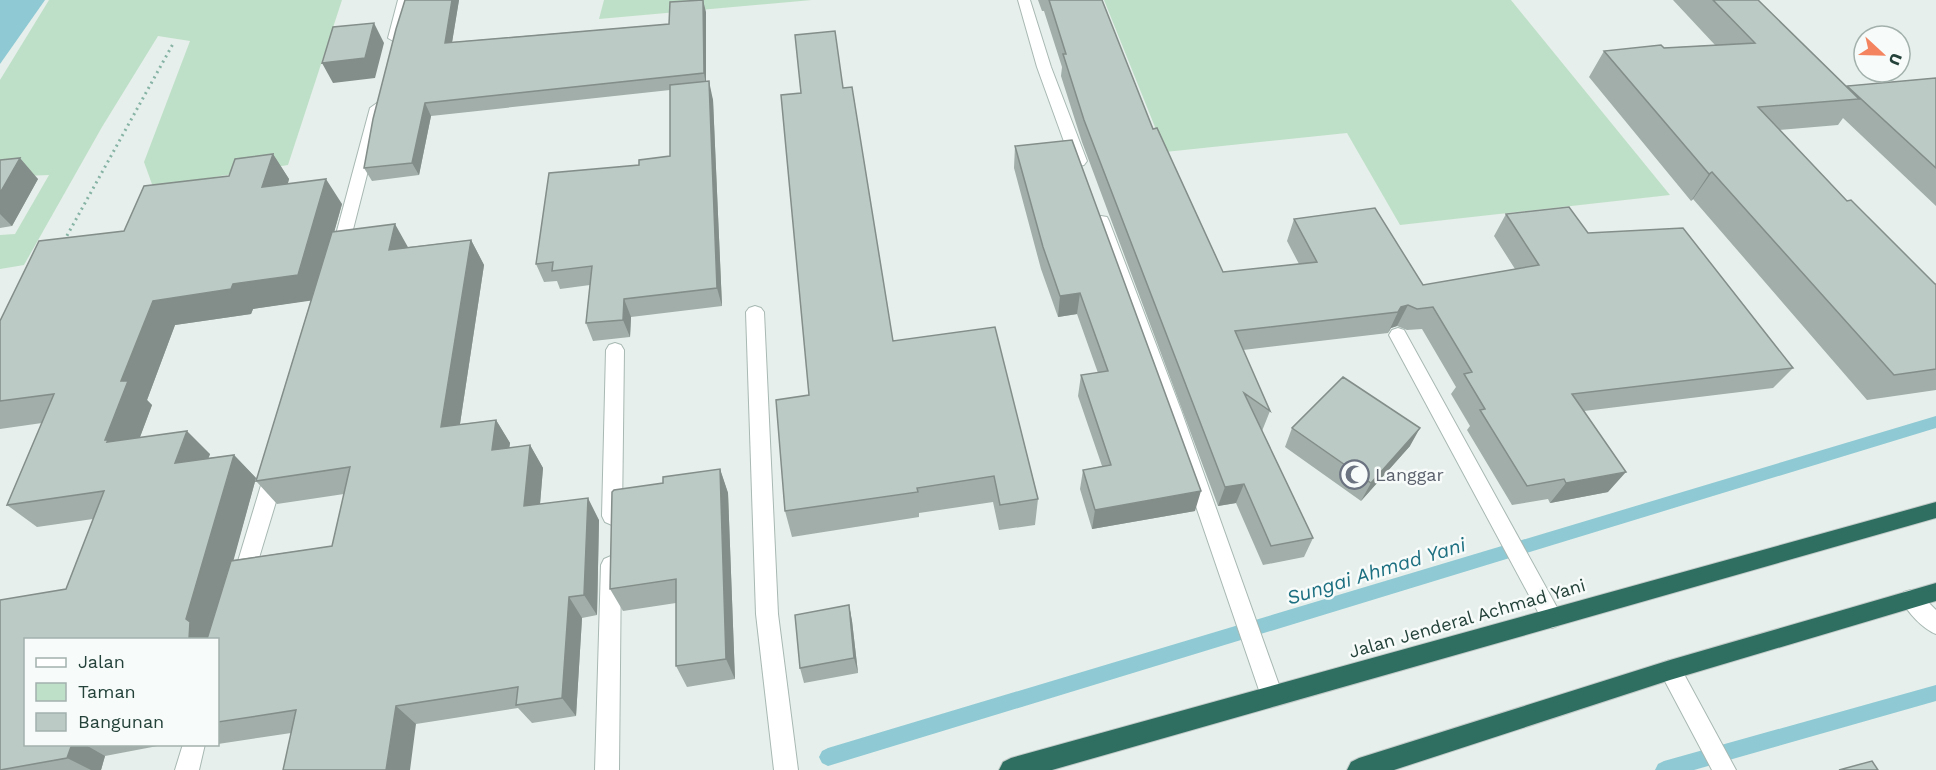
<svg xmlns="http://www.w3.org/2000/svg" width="1936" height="770" font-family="'Work Sans',sans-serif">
  <rect width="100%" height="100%" fill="#e6efeb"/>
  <!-- green -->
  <path fill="#bfe0c8" d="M49,0H342L288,165L153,187L144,162L190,41L158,36L102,127L24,265L0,269V235L15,234L49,175L0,177V80Z
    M604,0H812L599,19Z
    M1104,0H1511L1670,195L1400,225L1347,133L1165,152Z"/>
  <!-- water -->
  <path fill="#8ec9d4" d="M0,0H45L0,64Z"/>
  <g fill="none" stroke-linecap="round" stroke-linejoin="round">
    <!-- stream -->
    <path fill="#8ec9d4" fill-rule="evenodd" d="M1936,416V428L828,766L822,763L819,757L822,751L828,748Z
      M1936,685V701L1694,770H1655L1658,764L1664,761Z"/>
    <defs>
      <path id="minor" d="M398,0H410L402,38L395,42L388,38Z
        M1018,0H1030L1051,67L1087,161L1084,165L1079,166L1071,161L1037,67Z
        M377,103L384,108L347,253L345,257H333L331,253L370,108Z
        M1101,216L1107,217L1109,221L1181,410L1283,696L1280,704L1272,707L1264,704L1261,696L1163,410L1093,221L1095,217Z
        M755,306L761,308L764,312L778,614L798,770H774L756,614L746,312L749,308Z
        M1398,328L1404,330L1559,611L1563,618L1559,625L1552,628L1545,625L1389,335L1392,330Z
        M615,343L621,345L624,350L622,516L619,522L612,525L605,522L602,516L606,350L609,345Z
        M275,464L282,466L285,472L252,581L249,588L242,590L235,588L232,581L265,472L268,466Z
        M611,556L618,559L621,565L619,770H595L601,565L604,559Z
        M1911,590L1918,592L1936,610V634C1923,629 1907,612 1901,599L1904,592Z
        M1670,660L1678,663L1736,770H1712L1659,670L1662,663Z
        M183,744H205L199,770H175Z"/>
      <path id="highway" d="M1936,502V518L1052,770H999L1003,762L1011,758Z
        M1936,583V601L1670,680L1394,770H1347L1351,762L1359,758L1670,660Z"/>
    </defs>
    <!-- minor casing -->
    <use href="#minor" stroke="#a8b8b2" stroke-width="2"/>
    <!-- highway casing -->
    <use href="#highway" stroke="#c2cac8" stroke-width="2"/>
    <!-- path -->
    <path stroke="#86b3a5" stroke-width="3" stroke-dasharray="2 4" stroke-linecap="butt" d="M64,241L174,42"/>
    <!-- minor -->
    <use href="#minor" fill="#fff" fill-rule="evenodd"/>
    <!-- highway -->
    <use href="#highway" fill="#2f6f62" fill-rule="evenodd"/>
  </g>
  <!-- wall -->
  <path fill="#a1aea9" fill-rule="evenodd" d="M405,0H459L452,42L669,24L706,12V82L713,100L722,306L631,317L630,337L593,341L586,323L590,285L560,289L557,281L544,282L536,264L639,165L670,156V90L431,116L419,175L372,181L364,168Z
    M1038,0H1102L1153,129L1223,272L1299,264L1287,241L1294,219L1423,285L1515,269L1494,236L1506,214L1588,233L1793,368L1773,388L1584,411L1608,492L1550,503L1548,499L1512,505L1467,430L1470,426L1451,394L1456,387L1422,329L1407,330L1397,326L1391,328L1388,333L1243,350L1270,411L1262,431L1313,538L1304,557L1263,565L1236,503L1218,506L1082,142L1061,76L1062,67L1044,11H1042Z
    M1673,0H1758L1846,86L1936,78V206L1843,118L1838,125L1779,130L1847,201L1935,284H1936V390L1867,400L1693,199L1691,201L1589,77L1604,51L1715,45Z
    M843,88L893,341L1038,499L1035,525L999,530L993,502L919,513V517L792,537L785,511L809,395L801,93Z
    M1015,146L1195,511L1092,529L1080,489L1083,470L1102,466L1078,396L1081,375L1098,373L1077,314L1058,317L1041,269L1014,168Z
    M273,154L289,179L288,183L342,204L334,232L408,247L471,240L484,265L460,424L496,420L510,443L509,448L530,445L543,468L540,504L599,520L597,615L582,618L576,716L532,723L518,708L416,724L291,733L218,744V639L26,744H168L105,756L101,770H0L93,519L37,527L7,505L42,423L0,429V321L124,231ZM311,300L256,481L277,504L344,494L332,546L233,560L256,478L234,455L208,458L210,454L140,437L152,405L147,400L175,325L251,314L253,309Z
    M0,160L38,179L12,226L0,228Z
    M1292,428L1410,446L1361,501L1285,447Z
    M720,469L728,493L735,679L687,687L676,666V603L623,611L610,589L663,483Z
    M849,605L852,621L858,673L804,683L800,668Z"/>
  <!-- shaded-wall -->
  <path fill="#838d89" d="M452,0H459L450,55L445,43Z
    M703,0L706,12V86L704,73Z
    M374,23L384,43L375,78L333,83L322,63Z
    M709,81L713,100L722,306L717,288Z
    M425,103L431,116L419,175L412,163Z
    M273,154L289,179L280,212L262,187Z
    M20,158L38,179L12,226L0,214V193Z
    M1712,172L1693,199L1691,201L1709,174Z
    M326,179L342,204L315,300L253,309L251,314L175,325L147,400L152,405L131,461L105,440L121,381L153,301L233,284Z
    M395,224L409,249L389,250Z
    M471,240L484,265L456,450L441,427Z
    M1080,293L1077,314L1058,317L1060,296Z
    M624,299L631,317L630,337L623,320Z
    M1408,305L1397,326L1391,328L1388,333L1398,312L1401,307Z
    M496,420L510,443L506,473L492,450Z
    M1420,428L1410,446L1361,501L1371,483Z
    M187,431L210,454L199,486L175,463Z
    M530,445L543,468L538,528L524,506Z
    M234,455L256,478L212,639H189L186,619Z
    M720,469L728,493L735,679L726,659Z
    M1626,472L1608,492L1550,503L1566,483Z
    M1244,484L1236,503L1218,506L1225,487Z
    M1201,491L1195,511L1092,529L1095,510Z
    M588,498L599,520L597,615L584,595Z
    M569,597L582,618L576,716L562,698Z
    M849,605L852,621L858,673L854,658Z
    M396,706L416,724L410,770H386Z
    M72,744H84L105,756L101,770H91L67,758Z"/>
  <!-- building -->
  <path fill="#bbcac4" stroke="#838d89" stroke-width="1.5" d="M405,0H452L445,43L669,24L670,2L703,0L704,73L425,103L412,163L364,168L373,119L396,29Z
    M1049,0H1102L1153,129L1157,128L1223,272L1317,262L1294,219L1375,208L1423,285L1539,265L1506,214L1569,207L1588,233L1683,228L1793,368L1572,394L1626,472L1566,483L1564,479L1527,486L1480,410L1485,409L1464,374L1472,372L1433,307L1417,309L1408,305L1401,307L1398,312L1235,331L1270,411L1244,393L1313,538L1271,546L1244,484L1225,487L1084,120L1063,54H1066Z
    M1713,0H1758L1859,99L1758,107L1847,201L1851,200L1935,284H1936V369L1894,375L1712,172L1709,174L1604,51L1661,45L1664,48L1755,43Z
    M374,23L365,58L322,63L333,27Z
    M835,31L843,88L852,87L893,341L995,327L1038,499L1000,505L994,476L917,488L918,492L785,511L776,400L809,395L781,95L801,93L795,35Z
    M1936,78V168L1847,86Z
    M709,81L717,288L624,299L623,320L586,323L592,266L552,271L553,262L536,264L549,173L639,165V160L670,156V85Z
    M1072,140L1201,491L1095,510L1083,470L1111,465L1081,375L1108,371L1080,293L1060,296L1043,247L1015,146Z
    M273,154L262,187L326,179L298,275L233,284L231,289L153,301L121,381H128L105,440H108L107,442L187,431L175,463L234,455L186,619L190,622L189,639H26V744H72L67,758L0,770V600L66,589L104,491L7,505L54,394L0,401V321L39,241L124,231L144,186L229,176L235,159Z
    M20,158L0,193V160Z
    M395,224L389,250L471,240L441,427L496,420L492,450L530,445L524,506L588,498L584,595L569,597L562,698L516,705L518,687L396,706L386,770H283L296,710L218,722V639H207L231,561L332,546L350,467L256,481L332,232Z
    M1343,377L1420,428L1371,483L1292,428Z
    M720,469L726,659L676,666V579L610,589L612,492L614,490L663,483V477Z
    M849,605L854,658L800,668L795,615Z
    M1872,761L1878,770H1839Z"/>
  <!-- icons -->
  <defs>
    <symbol id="mosque-ring" viewBox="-11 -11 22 22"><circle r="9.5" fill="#f7fbf9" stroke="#6b7280" stroke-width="1.5"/><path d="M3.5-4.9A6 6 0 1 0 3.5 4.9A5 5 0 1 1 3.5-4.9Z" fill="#6b7280"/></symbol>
  </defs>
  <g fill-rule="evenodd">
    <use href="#mosque-ring" x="1338" y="458" width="33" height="33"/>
  </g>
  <g text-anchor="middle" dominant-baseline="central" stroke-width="5" stroke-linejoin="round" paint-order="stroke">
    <!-- worship labels -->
    <g font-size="18" fill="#5b616d" stroke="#f7fbf9" text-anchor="start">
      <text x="1375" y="474">Langgar</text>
    </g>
    <!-- street labels -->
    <g font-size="18" fill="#24423a" stroke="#f7fbf9">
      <text transform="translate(1467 618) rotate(-16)">Jalan Jenderal Achmad Yani</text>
    </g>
    <!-- water labels -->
    <g font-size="20" font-style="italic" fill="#1c6f80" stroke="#f7fbf9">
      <text transform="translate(1376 571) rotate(-17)">Sungai Ahmad Yani</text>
    </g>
  </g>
  <!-- legend -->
  <rect x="24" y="638" width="195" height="108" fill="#f7fbf9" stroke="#a3b1ad" stroke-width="1.5"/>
  <rect x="36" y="658" width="30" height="9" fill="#ffffff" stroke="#a3b1ad" stroke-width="1.5"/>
  <text x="78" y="668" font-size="18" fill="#24423a">Jalan</text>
  <rect x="36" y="683" width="30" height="18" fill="#bfe0c8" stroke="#a3b1ad" stroke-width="1.5"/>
  <text x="78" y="698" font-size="18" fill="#24423a">Taman</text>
  <rect x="36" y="713" width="30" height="18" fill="#bbcac4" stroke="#a3b1ad" stroke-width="1.5"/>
  <text x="78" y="728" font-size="18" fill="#24423a">Bangunan</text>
  <!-- north arrow -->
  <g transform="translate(1882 54) rotate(112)"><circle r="28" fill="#f7fbf9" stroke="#a3b1ad" stroke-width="1.5"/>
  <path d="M0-4.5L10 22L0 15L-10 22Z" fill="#f4845f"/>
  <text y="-9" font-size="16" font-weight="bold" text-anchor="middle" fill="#24423a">U</text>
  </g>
</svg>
